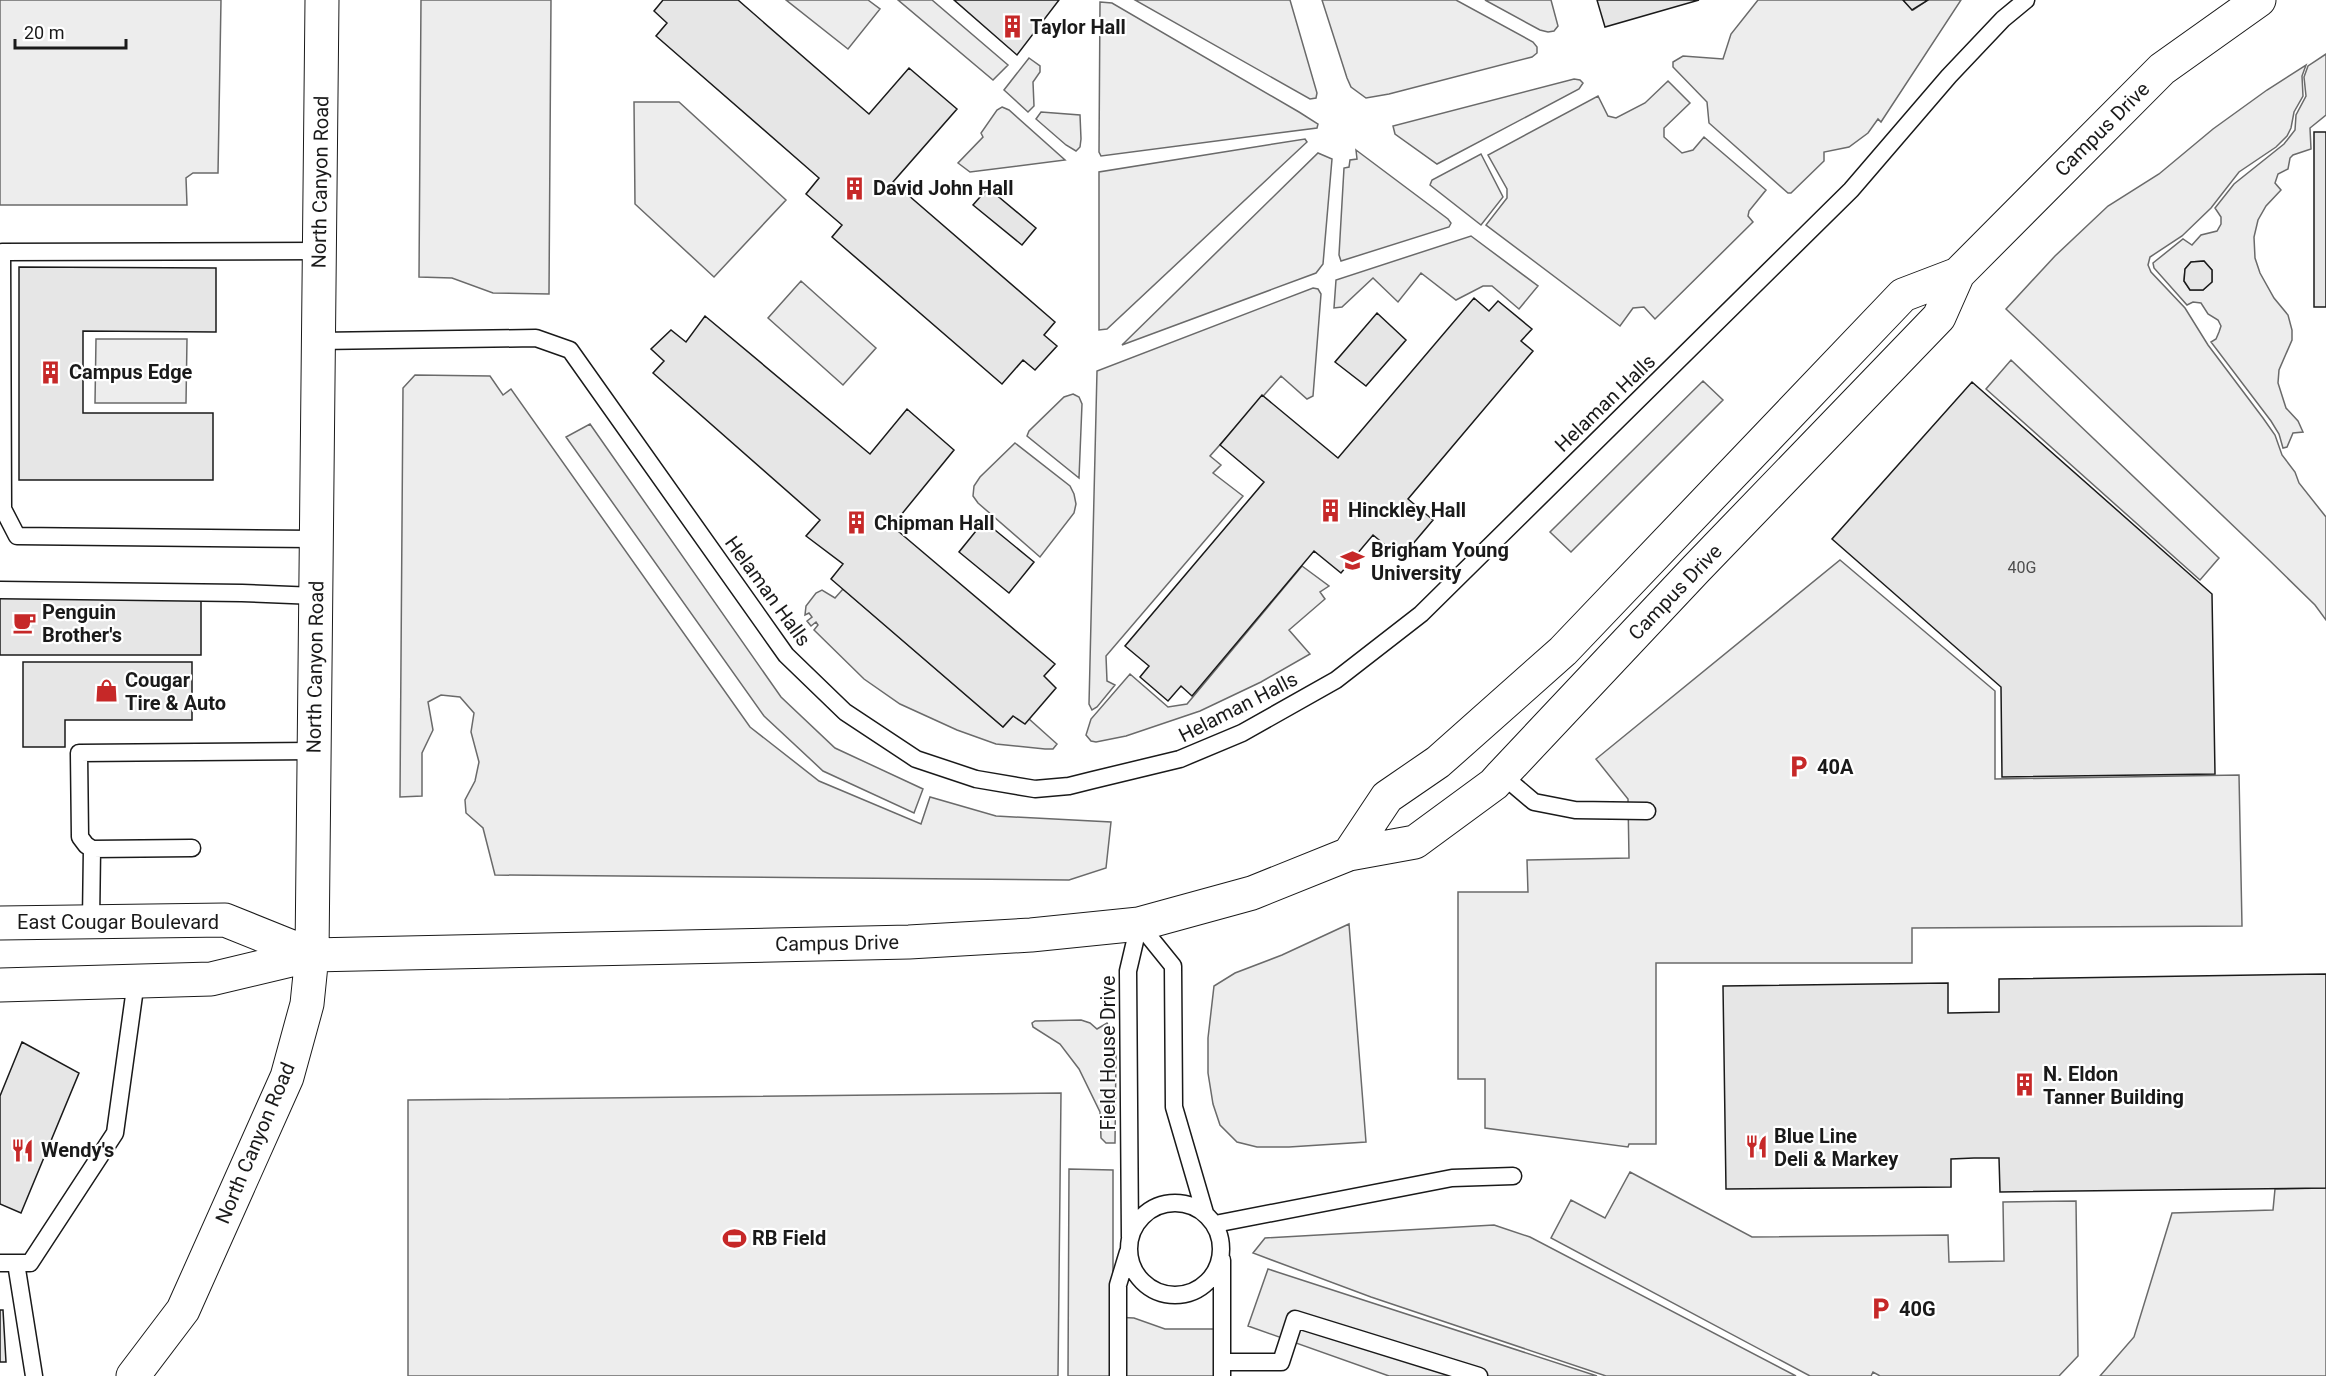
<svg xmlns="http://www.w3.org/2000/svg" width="2326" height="1376" font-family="Roboto,sans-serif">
  <rect width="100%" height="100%" fill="#fff"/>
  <!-- built -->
  <path fill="#ededed" stroke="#6a6a6a" stroke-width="1.5" fill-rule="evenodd" d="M0,0H221L218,173H193L186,178L187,205H0Z
    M421,0H551L549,294L493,293L452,278L419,277Z
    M786,0H868L880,9L848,49Z
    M898,0H932L1008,65L993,80Z
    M1135,0H1290L1317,93L1316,98L1310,99Z
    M1322,0H1456L1533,42L1537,47V53L1532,57L1389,94L1366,98L1351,87L1347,78Z
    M1485,0H1551L1558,26L1554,31L1548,32L1540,30Z
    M1758,0H1903L1913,10L1928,0H1961L1881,122L1878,119L1868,133L1849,147L1824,152V161L1791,193H1788L1709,123L1707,102L1673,67V62L1683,56L1723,59L1731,34Z
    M1100,2L1112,3L1299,112L1318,124L1317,128L1101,156L1099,152Z
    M2326,54V115L2310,128L2311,149L2293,155L2290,158L2288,169L2278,174L2275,183L2281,190L2266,206L2258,220L2254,237L2255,258L2260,273L2274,298L2288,315L2292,330V340L2279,370L2278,383L2286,408L2298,421L2303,432L2293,433L2287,447L2283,448L2279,434L2271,421L2211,342L2216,339L2219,332L2221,326L2218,320L2208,314L2201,303L2193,302L2187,305L2154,268L2153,263L2183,239L2192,245L2201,235L2217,231L2221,224V217L2215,208L2234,184L2284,144L2295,130L2296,115L2306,96L2304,77L2308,66ZM2204,261L2212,270V282L2203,290H2190L2184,281L2185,269L2191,262Z
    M1029,58L1040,66V72L1033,82L1034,106L1028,112L1004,90Z
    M2306,65L2302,76L2303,96L2294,112L2291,128L2287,136L2276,147L2239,172L2211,208L2182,236L2150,257L2148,265L2151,272L2185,308L2208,345L2263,418L2275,435L2282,455L2295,472L2299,483L2326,517V620L2315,605L2267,558L2006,309L2055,256L2108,206L2159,174L2213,129L2267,90Z
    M1574,79L1580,80L1583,83L1579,89L1437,164L1395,134L1393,126Z
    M1668,81L1690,103L1664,128V137L1682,153L1693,150L1704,137L1766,190L1749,211L1748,216L1753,222L1655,319L1644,307L1633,308L1620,326L1486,225L1507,198V189L1488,155L1598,96L1608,116L1616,118L1645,103Z
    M634,102H679L786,200L714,277L635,204Z
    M1002,107L1009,110L1065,160L970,172L958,163L983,137L981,133L997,110Z
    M1041,112L1080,115L1081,139L1080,147L1076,151L1066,145L1036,119Z
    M1305,139L1307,142L1107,329L1099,330V172Z
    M1356,150L1448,219L1451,223L1449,227L1341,261L1339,255L1344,168L1349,167L1350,160L1357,159Z
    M1318,153L1332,159L1323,264L1316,273L1122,345Z
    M1481,154L1503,197L1481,225L1430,185L1432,180Z
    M1471,236L1538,286L1519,309L1492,286H1483L1456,300L1421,273L1398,302L1373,278L1342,307L1334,308L1336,280Z
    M801,281L876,348L843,385L768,318Z
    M1313,288L1318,289L1321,294L1313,396L1307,399L1281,376L1210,456L1221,465L1213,473L1243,496L1106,656L1107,681L1115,685L1097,707L1092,710L1089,704L1097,371Z
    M96,339H187L186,403H95Z
    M2011,360L2219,558L2200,580L1986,389Z
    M415,375L490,376L503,395L511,389L750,727L819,781L921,824L930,797L996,816L1111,822L1106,868L1069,880L495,875L483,828L466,813L465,800L475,781L479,762L471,732L474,713L460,697L441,695L428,702L433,730L422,753V796L400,797L403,388Z
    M1703,381L1723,400L1571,552L1550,532Z
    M1073,394L1079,397L1082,404L1079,478L1027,436L1029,431L1064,397Z
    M590,424L781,697L835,748L923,789L914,813L823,771L764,716L566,437Z
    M1015,443L1070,486L1074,494L1076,504L1074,513L1040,557L978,503L973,496L974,486L980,477Z
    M1840,560L1995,691V779L2239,775L2242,926L1912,928V963H1656V1144H1629L1628,1147L1485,1128V1079H1458V892H1528L1527,860L1629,858L1628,799L1596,759Z
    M1302,566L1329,586L1320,592L1325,599L1289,630L1310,654L1261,682L1200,711L1126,736L1096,742L1091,741L1086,735L1091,719L1130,674L1168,707L1187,704Z
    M843,589L1003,727L1013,716L1029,719L1057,744L1053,749H1045L996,744L957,730L900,704L864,679L814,630L818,625L816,622L811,626L807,621L812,617L809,613L805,615L806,606L816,593L822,590L835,598Z
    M1349,924L1366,1142L1289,1147H1257L1237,1142L1220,1125L1213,1104L1208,1073V1038L1214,986L1235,973L1282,955Z
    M1081,1020L1090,1023L1097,1029L1107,1023L1114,1036L1116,1054L1115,1143H1106L1101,1138L1100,1112L1079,1069L1060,1044L1033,1027L1032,1023L1035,1021Z
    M1061,1093L1058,1376H408V1100Z
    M1069,1169L1113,1170V1317L1134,1318L1165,1329H1228V1376H1068Z
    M1630,1172L1752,1237L1948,1235L1949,1262L2004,1261L2003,1202L2076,1201L2078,1356L2059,1376H1880L1873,1372L1871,1376H1810L1551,1238L1571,1200L1605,1218Z
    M2326,1188V1376H2100L2134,1337L2172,1213L2273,1210L2275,1189Z
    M1494,1225L1530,1237L1796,1376H1606L1371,1297L1253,1253L1265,1238Z
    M1268,1269L1597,1376H1389L1248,1326Z"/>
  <!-- building -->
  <path fill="#e6e6e6" stroke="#1a1a1a" stroke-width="1.5" d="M663,0H738L869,114L909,68L957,109L893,182L1055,322L1044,335L1057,346L1035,370L1023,360L1002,384L832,237L842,225L806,194L819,178L656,36L667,23L654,11Z
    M954,0H1059L1017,55Z
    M1597,0H1699L1605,27Z
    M1903,0H1928L1912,10Z
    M2314,132H2326V307H2314Z
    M988,188L1036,228L1022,245L973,205Z
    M2204,261L2212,270V282L2203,290H2190L2184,281L2185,269L2191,262Z
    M19,267L216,268V332L83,331V413H213V480H19Z
    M1474,298L1489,311L1498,301L1532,329L1521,341L1533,351L1408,499L1433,520L1401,558L1373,535L1341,573L1314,551L1192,696L1181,686L1168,701L1140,677L1149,666L1125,646L1264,482L1220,445L1262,395L1338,458Z
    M1377,313L1406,340L1366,386L1335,362Z
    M705,316L870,454L907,409L954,450L892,526L1055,664L1044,676L1056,688L1025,724L1013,716L1003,727L831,579L843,564L806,536L820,520L653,373L664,361L651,349L671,330L686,342Z
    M1972,382L2212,594L2215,774L2002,777L2001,687L1832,539Z
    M984,521L1034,562L1009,593L959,552Z
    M0,596H201V655H0Z
    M23,662H192V720H65V747H23Z
    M2326,974V1188L2000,1192L1999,1158H1974L1951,1159V1187L1726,1189L1723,986L1948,983V1013L1999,1012V979Z
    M22,1042L79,1073L21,1213L0,1204V1096Z
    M0,1310H3L6,1362H0Z"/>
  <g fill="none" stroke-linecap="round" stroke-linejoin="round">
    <defs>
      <path id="lane" d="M318,341L536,338L570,350L786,655L845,712L916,759L976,779L1035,789L1069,786L1093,780L1180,759L1242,733L1336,680L1421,614L1851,190L1949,76L2003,19L2026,0
        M315,539L17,536L3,509L2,252L319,251
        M0,590L242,593L316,596
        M1502,775L1534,802L1575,810L1647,811
        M92,849L86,845L80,837L79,753L314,751
        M91,921L92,849L192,848
        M1139,924L1173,966L1174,1107L1205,1213
        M1129 1249a46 46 0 1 1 92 0a46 46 0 1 1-92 0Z
        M1215,1224L1452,1178L1513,1176
        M1130,1237L1128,971L1139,924
        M1222,1260V1376
        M0,1263H30L115,1133L136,981
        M16,1263L34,1376
        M1222,1362H1281L1295,1319L1479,1376
        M1118,1376V1285L1128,1252"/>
      <path id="secondary" d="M1349,854L1387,797L1438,762L1563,651L1903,295L1958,274
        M0,923L225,920L312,955
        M0,985L211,979L312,955L909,942L1031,935L1139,924L1252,893L1349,854L1415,842L1494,784L1502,775L1696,569L1939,317L1958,274L2162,69L2259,0
        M133,1376L183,1310L287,1077L307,1004L312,955L322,0"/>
    </defs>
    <!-- lane casing -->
    <use href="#lane" stroke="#1a1a1a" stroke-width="19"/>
    <!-- secondary casing -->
    <use href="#secondary" stroke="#1a1a1a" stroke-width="35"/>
    <!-- lane -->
    <use href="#lane" stroke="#fff" stroke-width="16"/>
    <!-- secondary -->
    <use href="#secondary" stroke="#fff" stroke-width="33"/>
  </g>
  <!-- icons -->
  <defs>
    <symbol id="building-bare" viewBox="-9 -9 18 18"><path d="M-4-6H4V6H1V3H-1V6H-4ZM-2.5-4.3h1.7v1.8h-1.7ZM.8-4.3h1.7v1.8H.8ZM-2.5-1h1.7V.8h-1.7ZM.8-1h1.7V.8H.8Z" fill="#c62828" stroke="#fff" stroke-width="2.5" paint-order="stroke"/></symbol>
    <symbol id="university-bare" viewBox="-9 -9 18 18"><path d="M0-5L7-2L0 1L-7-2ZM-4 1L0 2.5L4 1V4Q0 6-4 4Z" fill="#c62828" stroke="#fff" stroke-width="2.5" paint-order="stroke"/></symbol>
    <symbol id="cafe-bare" viewBox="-9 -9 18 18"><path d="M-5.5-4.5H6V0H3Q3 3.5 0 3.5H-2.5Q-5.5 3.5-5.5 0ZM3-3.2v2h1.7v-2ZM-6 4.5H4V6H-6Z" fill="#c62828" stroke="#fff" stroke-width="2.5" paint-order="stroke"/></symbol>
    <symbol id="shop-bare" viewBox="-9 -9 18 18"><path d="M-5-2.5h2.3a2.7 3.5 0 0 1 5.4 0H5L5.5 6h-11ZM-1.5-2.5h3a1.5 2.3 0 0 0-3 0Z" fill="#c62828" stroke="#fff" stroke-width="2.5" paint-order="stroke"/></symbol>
    <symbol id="parking-bare" viewBox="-9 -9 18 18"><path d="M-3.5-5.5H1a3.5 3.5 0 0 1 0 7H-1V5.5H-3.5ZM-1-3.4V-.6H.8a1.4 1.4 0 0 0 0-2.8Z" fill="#c62828" stroke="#fff" stroke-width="2.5" paint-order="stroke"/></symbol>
    <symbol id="restaurant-bare" viewBox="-9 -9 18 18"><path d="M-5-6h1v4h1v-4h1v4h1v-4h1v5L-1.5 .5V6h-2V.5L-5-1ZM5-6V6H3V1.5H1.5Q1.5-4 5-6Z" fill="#c62828" stroke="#fff" stroke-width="2.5" paint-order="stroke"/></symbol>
    <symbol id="stadium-bare" viewBox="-9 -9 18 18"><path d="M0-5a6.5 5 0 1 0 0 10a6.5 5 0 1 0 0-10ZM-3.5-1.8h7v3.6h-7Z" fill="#c62828" stroke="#fff" stroke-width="2.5" paint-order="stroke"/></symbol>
  </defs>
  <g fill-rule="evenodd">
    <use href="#building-bare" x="996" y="10" width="33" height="33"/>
    <use href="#building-bare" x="838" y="172" width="33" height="33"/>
    <use href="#building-bare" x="34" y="356" width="33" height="33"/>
    <use href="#building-bare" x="1314" y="494" width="33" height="33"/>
    <use href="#building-bare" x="840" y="506" width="33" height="33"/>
    <use href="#university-bare" x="1336" y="544" width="33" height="33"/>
    <use href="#cafe-bare" x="8" y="606" width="33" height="33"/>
    <use href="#shop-bare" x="90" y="674" width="33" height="33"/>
    <use href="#parking-bare" x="1782" y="750" width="33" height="33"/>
    <use href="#building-bare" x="2008" y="1068" width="33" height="33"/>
    <use href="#restaurant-bare" x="1740" y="1130" width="33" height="33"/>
    <use href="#restaurant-bare" x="6" y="1134" width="33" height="33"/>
    <use href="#stadium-bare" x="718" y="1222" width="33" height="33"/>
    <use href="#parking-bare" x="1864" y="1292" width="33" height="33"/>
  </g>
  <g text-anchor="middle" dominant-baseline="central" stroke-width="4.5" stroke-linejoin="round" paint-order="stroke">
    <!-- number labels -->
    <g font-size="16" fill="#4d4d4d">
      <text x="2022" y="567">40G</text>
    </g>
    <!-- poi labels -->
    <g font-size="20" font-weight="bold" fill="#1a1a1a" stroke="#fff" text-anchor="start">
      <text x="1030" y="27">Taylor Hall</text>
      <text x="873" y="188">David John Hall</text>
      <text x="69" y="372">Campus Edge</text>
      <text x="1348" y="510">Hinckley Hall</text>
      <text x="874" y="523">Chipman Hall</text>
      <text x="1371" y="550">Brigham Young<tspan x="1371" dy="23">University</tspan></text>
      <text x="42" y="612">Penguin<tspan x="42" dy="23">Brother's</tspan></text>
      <text x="125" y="680">Cougar<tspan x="125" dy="23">Tire &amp; Auto</tspan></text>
      <text x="1817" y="767">40A</text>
      <text x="2043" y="1074">N. Eldon<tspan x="2043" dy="23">Tanner Building</tspan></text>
      <text x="1774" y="1136">Blue Line<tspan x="1774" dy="23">Deli &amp; Markey</tspan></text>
      <text x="41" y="1150">Wendy's</text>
      <text x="752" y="1238">RB Field</text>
      <text x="1899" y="1309">40G</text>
    </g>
    <!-- street labels -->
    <g font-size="20" fill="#1a1a1a" stroke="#fff">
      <text transform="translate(2102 129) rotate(-45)">Campus Drive</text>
      <text transform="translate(320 182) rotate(-89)">North Canyon Road</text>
      <text transform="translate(1605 403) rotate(-44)">Helaman Halls</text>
      <text transform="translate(768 591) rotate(54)">Helaman Halls</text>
      <text transform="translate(1675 592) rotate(-46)">Campus Drive</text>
      <text transform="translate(315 667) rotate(-89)">North Canyon Road</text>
      <text transform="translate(1238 707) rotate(-27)">Helaman Halls</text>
      <text x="118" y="922">East Cougar Boulevard</text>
      <text transform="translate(837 943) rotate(-1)">Campus Drive</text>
      <text transform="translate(1108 1053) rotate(-90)">Field House Drive</text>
      <text transform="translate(255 1143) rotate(-67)">North Canyon Road</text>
    </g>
  </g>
  <!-- scale -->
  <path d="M15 39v9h111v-9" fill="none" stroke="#1a1a1a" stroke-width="3"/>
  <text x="24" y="39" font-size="18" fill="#1a1a1a" stroke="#ffffff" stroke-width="4.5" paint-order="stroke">20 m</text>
</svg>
